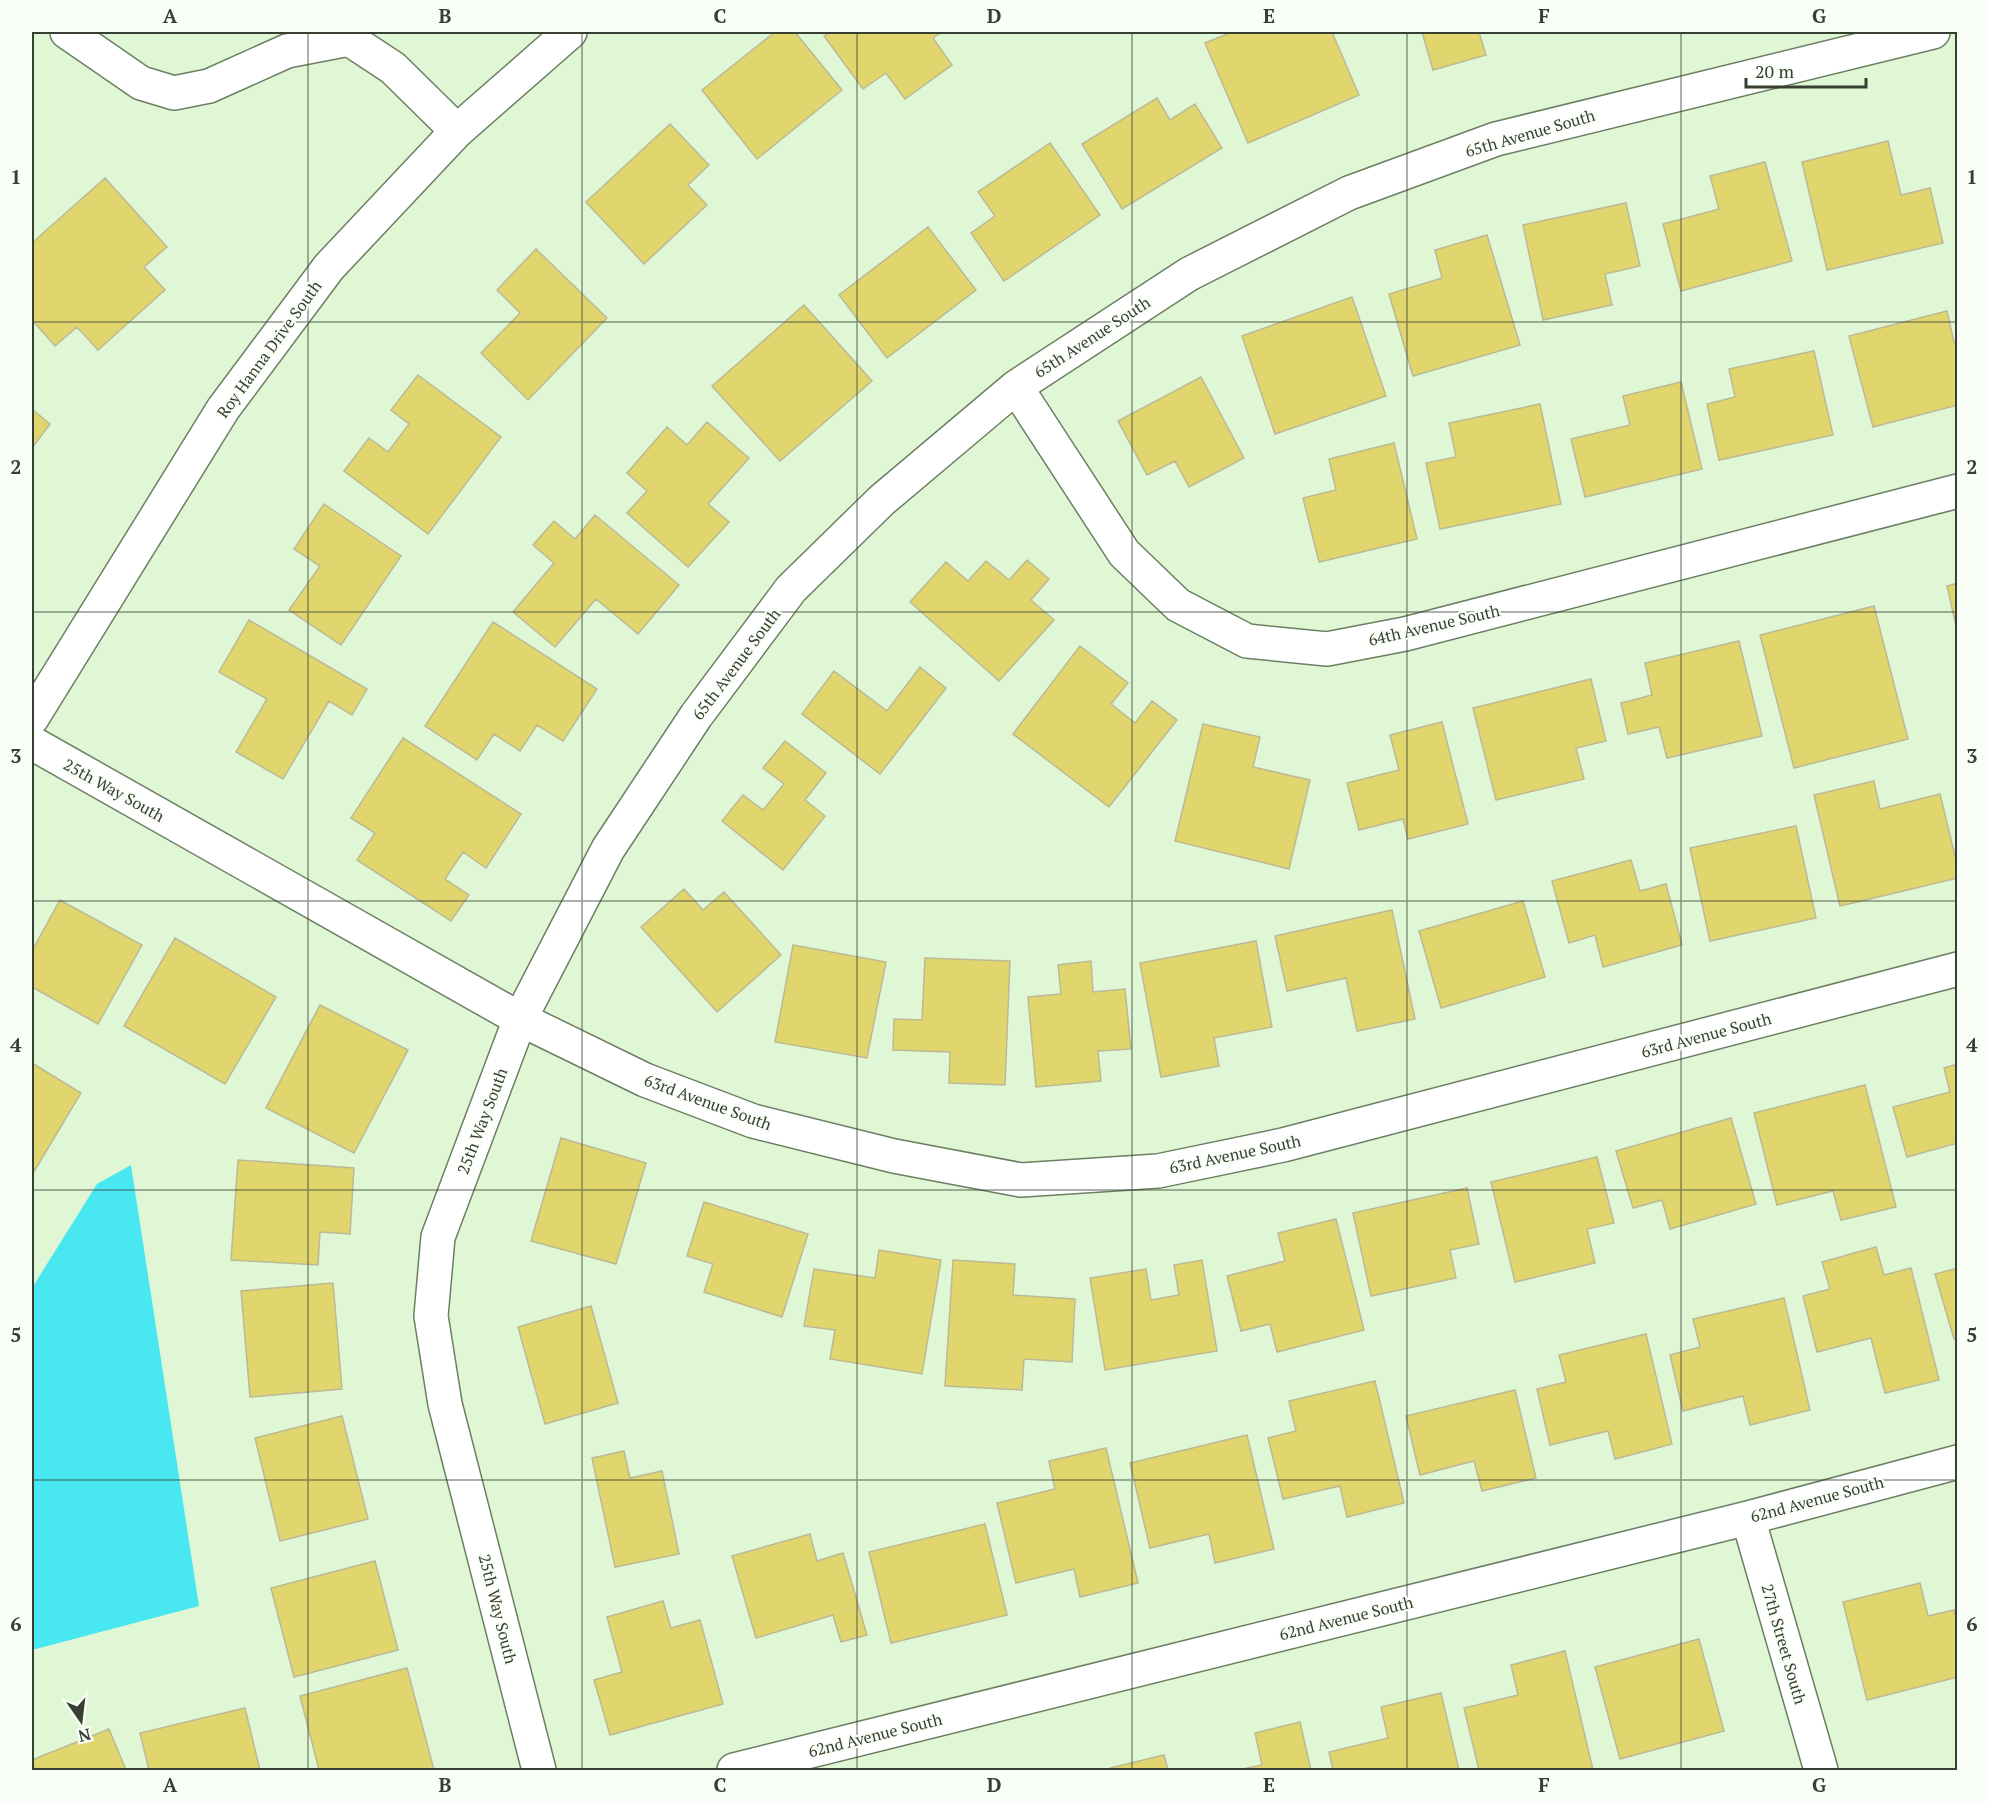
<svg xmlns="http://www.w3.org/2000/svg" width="1989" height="1802" font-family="'PT Serif',serif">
  <rect width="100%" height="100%" fill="#e0f7d6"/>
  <!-- water -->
  <path fill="#49e7f1" d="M131,1165L199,1606L32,1650V1288L97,1184Z"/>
  <!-- building -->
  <path fill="#e1d66d" stroke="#bcb995" stroke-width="1.5" d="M775,32H795L842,90L757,159L702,90Z
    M831,32H942L933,38L952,65L905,99L886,73L863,89L824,36Z
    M1232,32H1332L1359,95L1248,143L1205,43Z
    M1422,32H1479L1486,55L1433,70Z
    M1157,98L1170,120L1195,104L1222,148L1122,209L1082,144Z
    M670,124L709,165L688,185L707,205L644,264L586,202Z
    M1888,141L1901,195L1930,188L1943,243L1827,270L1802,162Z
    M1050,143L1100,215L1004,281L971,233L995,216L978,192Z
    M1765,162L1792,261L1681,291L1663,224L1719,209L1710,176Z
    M105,178L167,247L144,267L165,290L98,350L77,327L55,346L32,320V243Z
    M1626,203L1640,266L1605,274L1612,305L1543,320L1523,225Z
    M928,227L976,290L887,358L839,295Z
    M1487,235L1520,345L1413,376L1389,294L1442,278L1435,250Z
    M536,249L607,318L528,400L481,353L520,313L497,290Z
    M1352,297L1386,396L1275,434L1242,336Z
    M804,305L872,381L780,461L712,386Z
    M1947,311L1954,342L1958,341V405L1873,427L1849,336Z
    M1814,351L1833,435L1719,460L1707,404L1735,397L1729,369Z
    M418,375L501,437L428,534L344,471L369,438L388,452L409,424L391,410Z
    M1201,377L1244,458L1189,487L1175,461L1147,475L1118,421Z
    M1681,382L1702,469L1585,497L1571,439L1630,425L1623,396Z
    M1540,404L1561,504L1440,529L1426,463L1456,457L1449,423Z
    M32,409L50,424L32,448Z
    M707,422L749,458L708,504L729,522L688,567L627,513L647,491L627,473L667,427L687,445Z
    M1394,443L1417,539L1319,562L1303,498L1336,490L1329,459Z
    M324,504L401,556L341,645L289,610L320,566L294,549Z
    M595,515L679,585L638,634L596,599L555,647L513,612L554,563L533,545L554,521L575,539Z
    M1027,560L1049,579L1031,600L1054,620L999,681L910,602L946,562L968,581L986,561L1009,580Z
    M1958,583V635L1947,586Z
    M1874,606L1908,739L1794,768L1760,635Z
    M249,620L367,689L352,715L329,701L283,779L236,752L267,699L219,672Z
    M493,622L597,689L563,741L537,725L520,751L494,734L477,760L425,726Z
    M1739,641L1762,736L1667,758L1659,727L1628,734L1621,703L1652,695L1645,663Z
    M1080,646L1128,683L1111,704L1135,723L1152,701L1177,720L1109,807L1013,734Z
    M920,667L946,688L880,774L802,714L834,671L887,711Z
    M1591,679L1606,741L1576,748L1584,779L1496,800L1473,708Z
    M1442,722L1468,824L1408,839L1403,819L1359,830L1347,783L1399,770L1390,735Z
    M1203,724L1260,737L1253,767L1310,780L1289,869L1175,841Z
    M403,738L521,814L486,868L463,852L445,879L469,895L451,921L357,860L375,833L351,818Z
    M785,741L826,773L805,800L825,816L783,870L722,821L743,795L763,810L784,784L763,768Z
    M1874,781L1880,809L1940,794L1958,868V878L1840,906L1814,795Z
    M1796,826L1816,918L1710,941L1690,848Z
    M1631,860L1640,891L1666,884L1682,945L1603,967L1595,935L1569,943L1552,881Z
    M684,889L703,910L724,892L781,955L717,1012L641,927Z
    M60,900L142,945L98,1024L32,987V951Z
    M1523,901L1545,977L1441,1008L1419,931Z
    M1392,910L1415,1019L1357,1031L1346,978L1287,991L1275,936Z
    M175,938L276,997L225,1084L124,1026Z
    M1256,941L1272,1027L1214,1038L1219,1066L1161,1077L1140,963Z
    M793,945L886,962L867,1058L775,1042Z
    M925,958L1010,961L1005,1085L949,1083L950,1052L893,1050L894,1019L922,1020Z
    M1091,961L1093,992L1125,989L1131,1049L1098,1051L1101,1081L1036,1087L1028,997L1061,994L1058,965Z
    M320,1005L408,1050L354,1153L266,1108Z
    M32,1063L81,1093L32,1175Z
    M1958,1064V1143L1907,1157L1893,1107L1950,1092L1944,1068Z
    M1865,1085L1896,1207L1841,1220L1833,1191L1777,1205L1754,1113Z
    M1731,1118L1756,1204L1670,1229L1662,1200L1633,1208L1616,1151Z
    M561,1138L646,1163L616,1264L531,1241Z
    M1597,1157L1614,1223L1587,1229L1595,1263L1515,1282L1491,1182Z
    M238,1160L354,1168L350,1234L320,1232L318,1265L231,1260Z
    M1467,1188L1479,1244L1450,1250L1456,1278L1371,1296L1353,1213Z
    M704,1202L808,1234L782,1317L704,1292L713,1264L687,1256Z
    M1336,1219L1364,1330L1277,1352L1270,1324L1241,1331L1227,1276L1285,1261L1278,1233Z
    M1876,1247L1884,1275L1911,1268L1939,1380L1885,1393L1871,1338L1817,1352L1803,1296L1830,1289L1822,1262Z
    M879,1250L941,1260L922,1374L830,1359L835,1330L804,1326L814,1269L875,1278Z
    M953,1260L1015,1264L1013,1295L1075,1299L1072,1362L1024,1359L1022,1390L945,1386Z
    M1202,1260L1217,1351L1105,1370L1090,1278L1146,1269L1151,1300L1179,1295L1174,1265Z
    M1958,1268V1338L1954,1339L1935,1274Z
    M333,1283L342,1389L250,1397L241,1291Z
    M1784,1298L1810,1410L1750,1425L1743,1396L1683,1411L1670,1355L1700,1347L1693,1319Z
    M591,1306L618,1403L545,1424L518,1327Z
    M1646,1334L1672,1444L1615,1459L1608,1431L1550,1445L1537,1389L1566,1382L1559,1355Z
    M1375,1381L1404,1503L1347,1517L1340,1486L1283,1499L1268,1438L1296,1431L1289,1401Z
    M1515,1390L1536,1478L1482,1491L1474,1461L1420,1475L1406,1416Z
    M342,1416L368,1519L280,1541L255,1438Z
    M1247,1435L1274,1549L1215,1563L1209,1534L1150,1548L1130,1463Z
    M1106,1448L1138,1583L1080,1597L1074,1569L1016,1583L997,1503L1055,1489L1049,1461Z
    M624,1451L630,1478L662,1471L679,1554L615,1567L592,1458Z
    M985,1524L1007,1615L891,1643L869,1552Z
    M810,1534L817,1561L843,1553L867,1635L841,1642L833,1615L756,1638L732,1556Z
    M375,1561L398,1650L294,1677L271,1588Z
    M1920,1583L1928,1616L1954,1610L1958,1625V1677L1867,1700L1843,1602Z
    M663,1601L671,1628L700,1620L723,1704L610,1735L594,1680L622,1672L607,1617Z
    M1699,1639L1724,1731L1620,1759L1595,1667Z
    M1565,1651L1593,1770H1479L1464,1708L1518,1695L1511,1665Z
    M407,1668L434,1770H319L300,1696Z
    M1441,1693L1459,1770H1333L1329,1752L1388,1738L1381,1707Z
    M245,1708L260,1770H149L140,1733Z
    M1300,1722L1311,1770H1238L1262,1765L1255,1733Z
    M109,1729L126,1770H35L32,1760Z
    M1164,1755L1168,1770H1110V1768Z"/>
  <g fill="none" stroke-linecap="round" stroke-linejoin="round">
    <defs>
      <path id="minor" d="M67,32L141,83L174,93L209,86L287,51L349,39L393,68L457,131
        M1016,387L1124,553L1178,605L1247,641L1327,649L1405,634L1958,491
        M32,718L223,409L329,267L457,131L570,32
        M32,743L520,1019L645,1080L753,1121L894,1156L1021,1180L1158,1171L1283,1145L1958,969
        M1748,1518L1821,1770
        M539,1770L445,1404L431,1316L438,1237L520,1019L608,849L696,716L791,589L882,500L1016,387L1189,274L1349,193L1496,139L1933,32
        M734,1770L1748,1518L1958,1462"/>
    </defs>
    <!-- minor casing -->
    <use href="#minor" stroke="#6b7f62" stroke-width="36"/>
    <!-- minor -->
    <use href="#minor" stroke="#fff" stroke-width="33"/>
  </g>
  <!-- grid -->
  <path fill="none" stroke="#363f32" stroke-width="1.5" stroke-opacity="0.55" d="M308,32V1770M582,32V1770M857,32V1770M1132,32V1770M1407,32V1770M1681,32V1770M32,322H1958M32,612H1958M32,901H1958M32,1190H1958M32,1480H1958"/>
  <g text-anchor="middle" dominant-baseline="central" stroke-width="4.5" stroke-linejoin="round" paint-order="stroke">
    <!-- street labels -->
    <g font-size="16" fill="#363f32" stroke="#f9fef7">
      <text transform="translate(1530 133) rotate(-16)">65th Avenue South</text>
      <text transform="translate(1092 337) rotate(-33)">65th Avenue South</text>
      <text transform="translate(269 349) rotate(-54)">Roy Hanna Drive South</text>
      <text transform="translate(1434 625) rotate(-13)">64th Avenue South</text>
      <text transform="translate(736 664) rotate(-53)">65th Avenue South</text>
      <text transform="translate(114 790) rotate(29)">25th Way South</text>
      <text transform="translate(1706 1035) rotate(-15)">63rd Avenue South</text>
      <text transform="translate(708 1102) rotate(20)">63rd Avenue South</text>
      <text transform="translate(482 1121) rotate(-69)">25th Way South</text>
      <text transform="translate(1235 1154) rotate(-12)">63rd Avenue South</text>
      <text transform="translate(1817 1499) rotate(-15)">62nd Avenue South</text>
      <text transform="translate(498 1609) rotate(76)">25th Way South</text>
      <text transform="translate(1346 1618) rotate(-14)">62nd Avenue South</text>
      <text transform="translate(1784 1644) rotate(74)">27th Street South</text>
      <text transform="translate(875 1735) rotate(-14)">62nd Avenue South</text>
    </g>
  </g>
  <!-- border -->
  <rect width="1989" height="1802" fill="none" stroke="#f9fef7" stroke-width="66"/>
  <!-- north arrow -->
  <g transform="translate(81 1721) rotate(166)" stroke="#f9fef7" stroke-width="4.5" paint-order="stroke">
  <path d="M0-4.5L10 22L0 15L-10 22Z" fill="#363f32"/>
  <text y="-9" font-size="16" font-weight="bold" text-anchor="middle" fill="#363f32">N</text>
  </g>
  <!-- scale -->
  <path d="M1746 78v9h120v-9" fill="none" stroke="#363f32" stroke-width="3"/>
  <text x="1755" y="78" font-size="18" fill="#363f32" stroke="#f9fef7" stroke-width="4.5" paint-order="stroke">20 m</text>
  <rect x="33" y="33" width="1923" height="1736" fill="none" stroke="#363f32" stroke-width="2"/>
  <g font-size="20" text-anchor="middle" font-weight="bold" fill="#363f32">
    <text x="170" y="23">A</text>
    <text x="445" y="23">B</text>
    <text x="720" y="23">C</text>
    <text x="994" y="23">D</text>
    <text x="1269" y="23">E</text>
    <text x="1544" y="23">F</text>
    <text x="1819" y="23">G</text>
    <text x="16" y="184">1</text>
    <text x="1972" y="184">1</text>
    <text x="16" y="474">2</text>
    <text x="1972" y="474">2</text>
    <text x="16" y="763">3</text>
    <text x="1972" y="763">3</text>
    <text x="16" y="1052">4</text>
    <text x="1972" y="1052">4</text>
    <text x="16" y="1342">5</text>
    <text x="1972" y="1342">5</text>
    <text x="16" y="1631">6</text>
    <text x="1972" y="1631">6</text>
    <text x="170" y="1792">A</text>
    <text x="445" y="1792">B</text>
    <text x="720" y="1792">C</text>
    <text x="994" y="1792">D</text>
    <text x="1269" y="1792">E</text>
    <text x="1544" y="1792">F</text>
    <text x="1819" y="1792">G</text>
  </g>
</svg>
